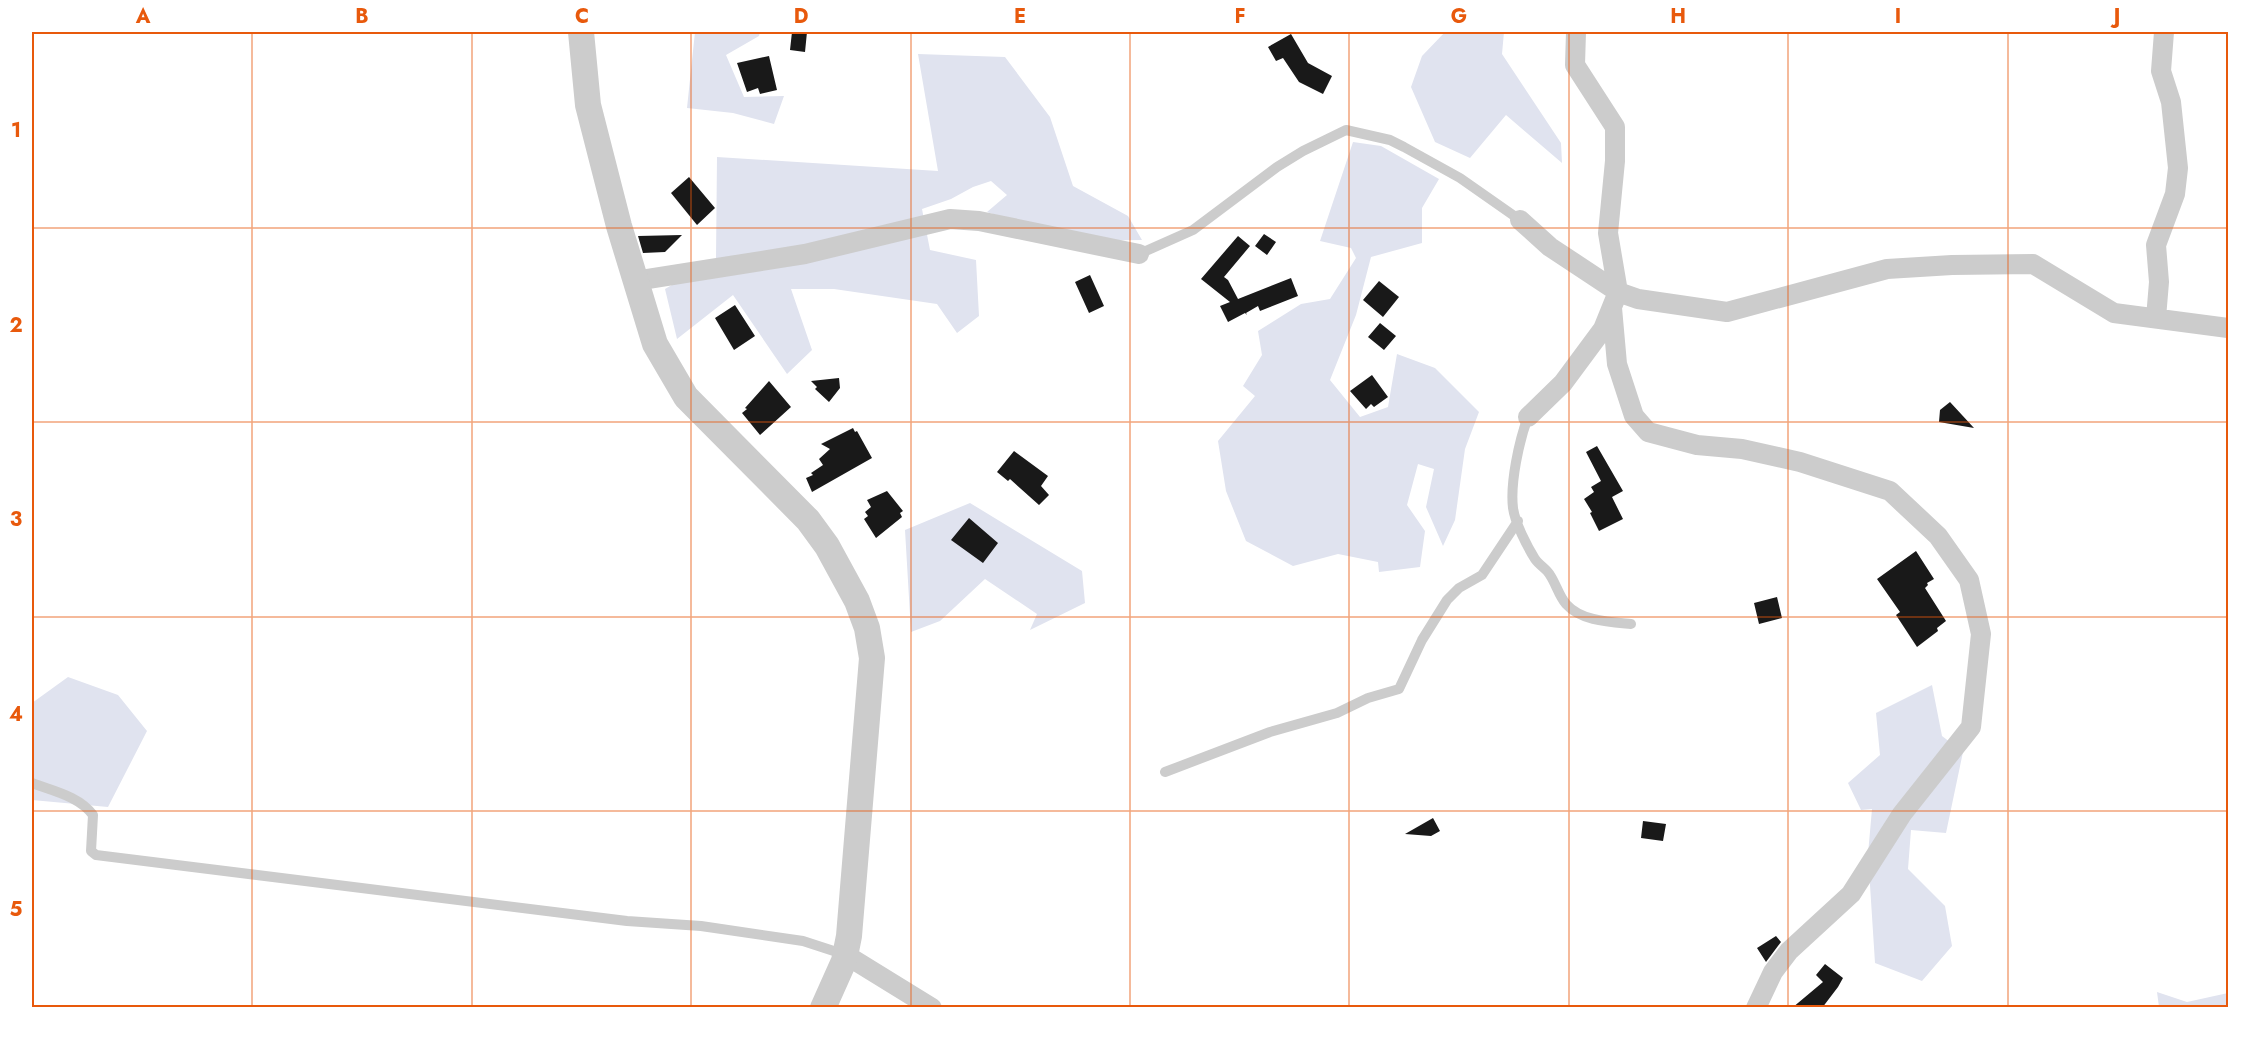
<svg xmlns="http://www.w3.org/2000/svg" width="2260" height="1039" font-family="Jost,sans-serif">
  <rect width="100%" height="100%" fill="#fff"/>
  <!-- green -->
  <path fill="#e0e3ef" d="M695,32H760L759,36L726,55L744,97L784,96L774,124L733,113L687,108Z
    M1445,32H1504L1502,54L1561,143L1562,163L1506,115L1470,158L1435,142L1411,87L1422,56Z
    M918,54L1005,57L1050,117L1073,186L1128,216L1142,240L1072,241L987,212L1007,195L991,181L973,187L951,199L922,209L930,250L976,260L979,316L957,333L937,304L834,289H791L812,350L787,374L733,295L677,339L665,289L716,259L717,157L938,171Z
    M1353,142L1381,146L1439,179L1422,208V243L1371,257L1356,315L1330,380L1360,417L1388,407L1397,354L1435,368L1479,412L1465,449L1455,520L1443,546L1426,507L1434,469L1418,464L1407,505L1425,531L1420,567L1379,572L1378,562L1338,554L1293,566L1246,541L1226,491L1218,441L1255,396L1243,386L1262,355L1258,331L1301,304L1330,299L1356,258L1351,248L1320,241Z
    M970,503L1082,571L1085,603L1030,630L1037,614L985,579L940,621L911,632L905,530Z
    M68,677L118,695L147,731L108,807L32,800V703Z
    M1932,685L1942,736L1963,752L1946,833L1911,830L1908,869L1945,906L1952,946L1922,981L1875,963L1868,854L1872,809L1861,810L1848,783L1880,755L1876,713Z
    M2157,992L2187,1002L2228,993V1007H2159Z"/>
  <!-- building -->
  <path fill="#191919" d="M792,32H807L805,52L790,50Z
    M1291,34L1308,63L1332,76L1323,94L1299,82L1283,58L1276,61L1268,47Z
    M769,56L777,90L760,94L758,88L747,92L737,63Z
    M689,177L715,208L697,225L671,193Z
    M1264,234L1276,242L1267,255L1255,246Z
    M682,235L665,252L643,253L638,236Z
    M1238,236L1250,246L1224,277L1228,280L1238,299L1291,278L1298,296L1260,311L1258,306L1246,313L1247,315L1245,313L1228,322L1220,306L1230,302L1201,279Z
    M1090,275L1104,306L1089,313L1075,282Z
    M1379,281L1399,297L1383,317L1363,300Z
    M735,305L755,336L734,350L715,318Z
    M1380,323L1396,336L1384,350L1368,337Z
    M1372,375L1388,397L1374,407L1371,404L1366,409L1350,391Z
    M839,378L840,388L829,402L815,389L817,387L811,381Z
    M769,381L791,407L760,435L742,413L747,409L745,408Z
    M1950,402L1974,428L1939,422L1940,410Z
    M853,428L855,432L857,431L872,458L812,492L806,478L813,475L811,473L823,465L819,459L830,449L821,444Z
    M1597,446L1623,491L1612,497L1623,519L1599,531L1590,513L1592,512L1584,499L1594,492L1591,487L1601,481L1586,452Z
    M1014,451L1048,476L1041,486L1049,495L1039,505L1010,479L1008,481L997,472Z
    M887,491L903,511L900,513L902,517L876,538L864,519L868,516L865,512L871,507L867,500Z
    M969,518L998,543L983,563L951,540Z
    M1916,551L1934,579L1927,583L1928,585L1925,588L1946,621L1937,628L1938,631L1917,647L1896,615L1900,612L1877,579Z
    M1777,597L1782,618L1759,624L1754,603Z
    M1433,818L1440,831L1431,836L1405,834Z
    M1643,821L1666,824L1663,841L1641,838Z
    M1776,936L1781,942L1766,962L1757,948Z
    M1825,964L1843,978L1838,987L1822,1008H1792L1823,982L1816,975Z"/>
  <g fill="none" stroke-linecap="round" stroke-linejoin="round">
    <!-- service -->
    <path stroke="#ccc" stroke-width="10" d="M1139,254L1193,230L1277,167L1303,151L1346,130L1390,140L1404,147L1460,178L1520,220
      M1528,417C1519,441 1510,483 1513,508C1515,523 1527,546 1535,559C1539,565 1547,569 1550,575C1556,584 1559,596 1566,604C1581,621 1609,622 1631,624
      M1165,772L1270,732L1337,713L1368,698L1399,689L1422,640L1447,600L1459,588L1482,575L1518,521
      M32,783C53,791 79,796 93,815L91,851L96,855L627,921L701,926L803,941L846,955"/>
    <!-- minor -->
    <path stroke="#ccc" stroke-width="20" d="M1520,220L1550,247L1618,292L1638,299L1727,312L1887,269L1952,265L2033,264L2114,313L2228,328
      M635,281L805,254L950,219L979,221L1139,254
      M1612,308L1617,364L1634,416L1648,432L1697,445L1742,449L1800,462L1890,491L1938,536L1969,580L1981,634L1971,727L1902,814L1851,894L1789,951L1773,972L1756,1008
      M2156,318L2159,282L2156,245L2175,194L2178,168L2171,102L2161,71L2164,32
      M1528,417L1563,383L1603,329L1618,292L1608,233L1615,161V127L1575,65L1576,32
      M846,955L932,1008"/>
    <!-- tertiary -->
    <path stroke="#ccc" stroke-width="26" d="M581,32L588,105L619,226L655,344L686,397L808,520L827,546L857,601L867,628L872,658L849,936L844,961L823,1008"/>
  </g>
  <!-- grid -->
  <path fill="none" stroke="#e8590c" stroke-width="1.5" stroke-opacity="0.55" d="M252,32V1008M472,32V1008M691,32V1008M911,32V1008M1130,32V1008M1349,32V1008M1569,32V1008M1788,32V1008M2008,32V1008M32,228H2228M32,422H2228M32,617H2228M32,811H2228"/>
  <!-- border -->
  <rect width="2260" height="1039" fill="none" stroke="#ffffff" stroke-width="66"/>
  <rect x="33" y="33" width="2194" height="973" fill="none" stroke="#e8590c" stroke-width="2"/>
  <g font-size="20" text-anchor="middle" font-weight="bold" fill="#e8590c">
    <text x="143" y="23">A</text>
    <text x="362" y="23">B</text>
    <text x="582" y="23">C</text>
    <text x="801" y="23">D</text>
    <text x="1020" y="23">E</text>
    <text x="1240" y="23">F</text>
    <text x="1459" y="23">G</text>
    <text x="1678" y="23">H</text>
    <text x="1898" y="23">I</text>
    <text x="2117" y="23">J</text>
    <text x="16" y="137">1</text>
    <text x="16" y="332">2</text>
    <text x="16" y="526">3</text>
    <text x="16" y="721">4</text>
    <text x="16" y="916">5</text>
  </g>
</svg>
